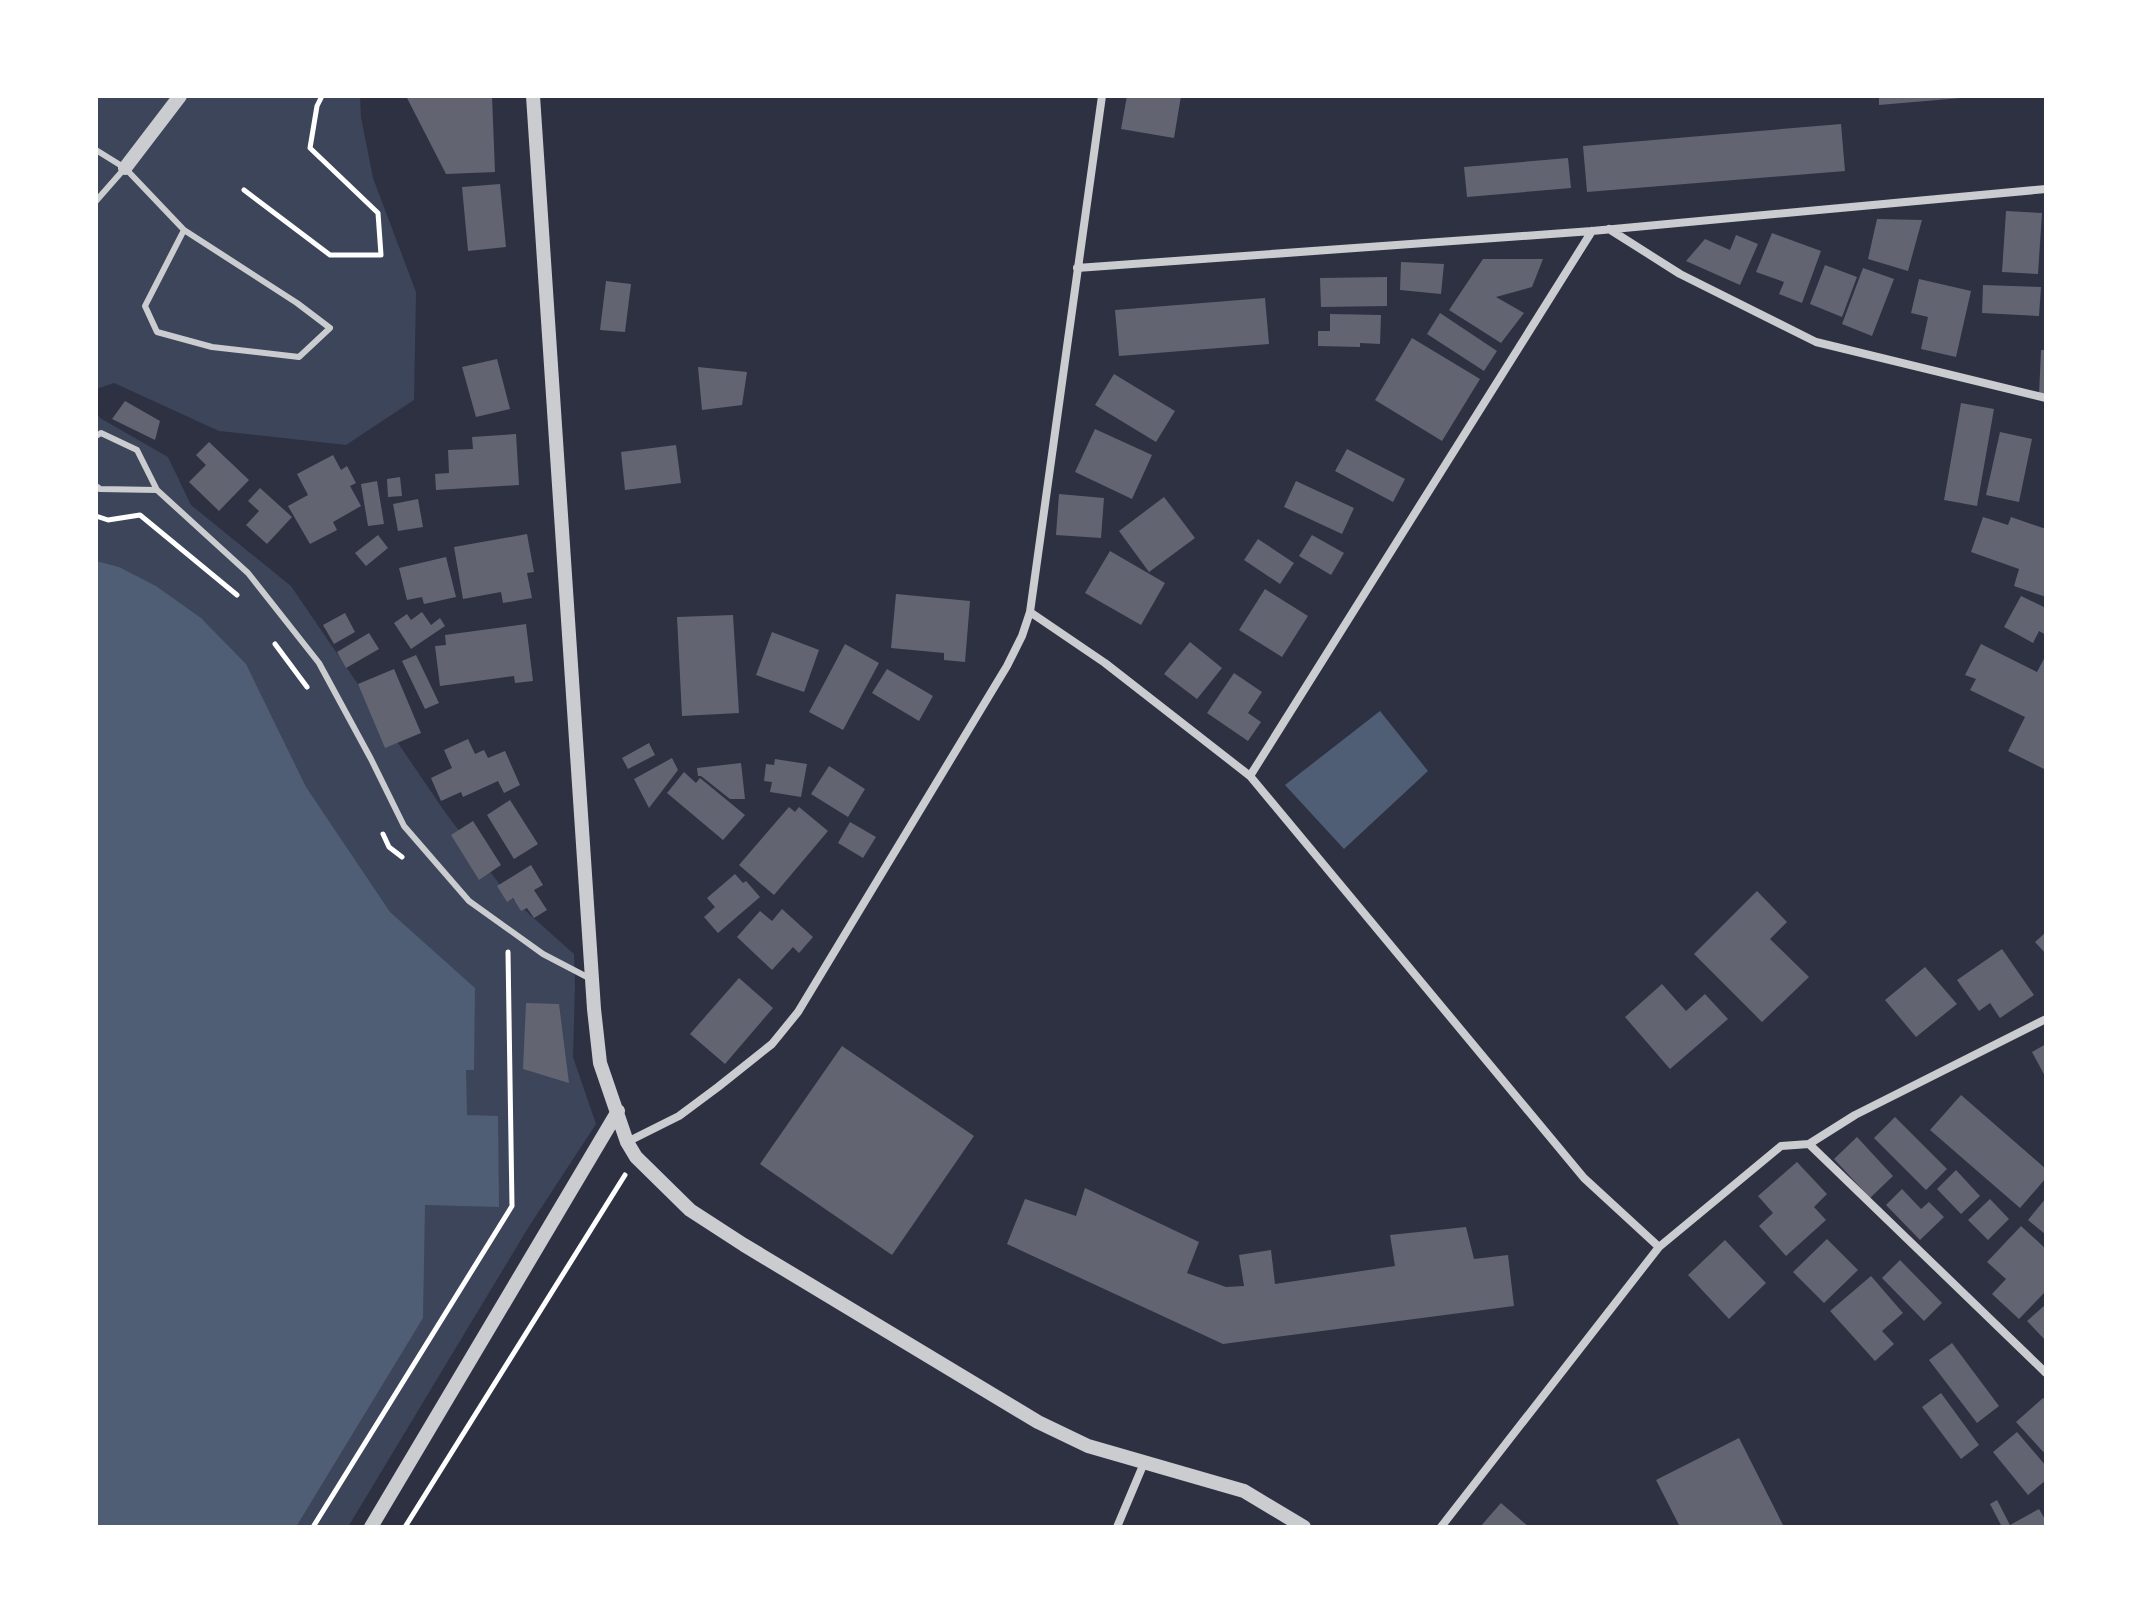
<svg xmlns="http://www.w3.org/2000/svg" width="2142" height="1623" font-family="'IBM Plex Sans',sans-serif">
  <rect width="100%" height="100%" fill="#2d3142"/>
  <!-- green -->
  <path fill="#3c4559" d="M96,96H360L361,117L373,178L416,292L414,400L346,445L219,431L114,383L96,389Z
    M96,412L100,418L168,457L191,505L291,586L445,812L507,894L574,954L575,985L573,1057L596,1124L528,1228L348,1527H96Z"/>
  <!-- water -->
  <path fill="#4f5d75" d="M96,561L119,567L156,586L201,618L246,664L306,787L390,912L475,988L474,1070H466L467,1115L498,1116L499,1207L425,1205L423,1318L296,1527H96Z
    M1380,711L1428,771L1344,849L1285,785Z"/>
  <!-- building -->
  <path fill="#626471" d="M406,96H492L495,172L446,174Z
    M1127,96H1181L1174,138L1121,129Z
    M1879,96H1961V98L1879,105Z
    M1841,124L1845,171L1587,192L1583,146Z
    M1568,158L1571,188L1467,197L1464,167Z
    M500,184L506,247L468,251L462,187Z
    M2006,211L2042,213L2038,274L2002,272Z
    M1877,219L1922,220L1908,271L1868,259Z
    M1772,233L1821,251L1802,303L1779,294L1784,282L1756,272Z
    M1736,235L1758,244L1740,285L1686,261L1705,239L1730,250Z
    M1483,259H1543L1532,287L1496,297L1524,313L1501,343L1449,310Z
    M1401,262L1444,264L1441,294L1400,290Z
    M1825,265L1857,277L1842,317L1810,304Z
    M1863,268L1894,279L1872,336L1842,324Z
    M1387,277V306L1321,307L1320,278Z
    M1919,279L1971,291L1956,357L1921,349L1928,317L1911,313Z
    M606,281L631,284L625,332L600,330Z
    M1983,285L2041,287L2039,316L1982,313Z
    M1265,298L1269,344L1119,356L1115,310Z
    M1440,313L1497,351L1484,371L1427,334Z
    M1330,314L1381,315L1380,344L1360,343V347L1318,346V331H1330Z
    M1412,338L1480,379L1442,441L1375,400Z
    M2041,350H2046V395H2039Z
    M497,359L510,409L476,417L462,367Z
    M698,367L747,372L742,405L702,410Z
    M1114,374L1175,411L1156,442L1095,405Z
    M125,401L160,421L155,440L112,419Z
    M1961,403L1994,409L1977,506L1944,500Z
    M1095,429L1152,455L1132,499L1075,472Z
    M2000,432L2032,439L2019,502L1986,495Z
    M516,434L519,485L436,490L435,474L449,473L448,450L473,449L472,437Z
    M209,442L249,480L219,511L189,482L206,465L196,455Z
    M676,445L681,483L625,490L621,452Z
    M1347,449L1405,479L1393,502L1335,471Z
    M333,455L341,470L347,466L356,483L350,486L361,506L333,522L337,530L310,544L288,506L308,495L297,474Z
    M400,477L402,496L388,497L387,479Z
    M377,481L384,524L368,526L361,484Z
    M1296,481L1354,508L1342,534L1284,507Z
    M260,488L292,517L267,544L246,525L259,511L248,501Z
    M1059,494L1104,498L1101,538L1056,535Z
    M1164,497L1195,538L1149,572L1119,531Z
    M418,499L423,527L398,531L393,504Z
    M1983,517L2008,525L2011,517L2046,529V597L2014,586L2019,569L1971,552Z
    M527,534L534,572L527,573L532,598L503,603L501,592L463,599L454,547Z
    M378,535L388,548L366,566L355,553Z
    M1312,535L1344,553L1331,575L1299,556Z
    M1258,539L1294,563L1280,584L1244,560Z
    M1110,551L1165,583L1141,625L1085,593Z
    M446,557L456,597L424,604L422,597L407,600L399,568Z
    M1265,589L1308,616L1282,657L1239,630Z
    M896,594L970,601L965,662L944,660V653L891,648Z
    M2021,596L2046,608V635L2039,631L2033,643L2004,627Z
    M422,612L431,625L440,618L445,626L411,649L394,623L407,614L411,620Z
    M345,613L355,632L334,644L323,625Z
    M733,615L739,713L682,716L677,617Z
    M526,624L533,681L515,683L514,676L440,686L435,646L446,645L445,635Z
    M772,632L819,650L804,692L756,675Z
    M369,633L379,649L346,668L337,652Z
    M1190,642L1222,668L1197,699L1164,674Z
    M845,644L879,663L843,730L809,712Z
    M1981,644L2037,672L2046,655V770L2008,751L2025,717L1970,690L1976,679L1965,675Z
    M416,655L439,703L425,709L402,661Z
    M394,669L421,733L385,748L358,684Z
    M887,669L933,696L919,721L872,693Z
    M1234,673L1262,692L1248,713L1261,722L1248,741L1207,713Z
    M468,739L475,754L484,750L488,758L505,751L520,785L504,793L498,781L463,797L461,792L441,801L431,778L452,768L444,750Z
    M649,743L655,755L628,769L622,758Z
    M672,758L678,770L649,808L634,779Z
    M775,759L807,764L801,797L770,792L772,782L764,781L766,764L774,765Z
    M741,763L745,799H730L701,776H698L697,768Z
    M829,766L865,789L848,817L811,794Z
    M684,772L696,783L700,778L745,815L723,840L667,793Z
    M510,800L538,844L514,859L487,815Z
    M789,807L795,812L799,807L828,831L774,895L739,865Z
    M473,821L501,865L479,880L451,835Z
    M850,822L876,837L863,858L838,843Z
    M531,865L543,885L534,890L547,910L534,918L527,908L521,911L513,898L507,902L497,886Z
    M735,874L743,883L746,881L760,897L718,933L704,917L715,907L707,898Z
    M1757,891L1787,922L1770,939L1809,977L1762,1022L1694,954Z
    M782,909L813,937L799,953L793,947L772,970L737,937L760,911L772,921Z
    M2046,932V954L2035,942Z
    M2002,949L2034,995L2000,1018L1990,1003L1979,1011L1957,980Z
    M1925,967L1957,1004L1916,1037L1885,1000Z
    M739,978L773,1008L725,1064L690,1034Z
    M1662,984L1686,1011L1705,994L1728,1019L1670,1069L1625,1017Z
    M526,1003L559,1004L569,1083L523,1069Z
    M2046,1044V1078L2032,1052Z
    M842,1046L974,1136L892,1255L760,1164Z
    M1961,1095L2046,1169V1178L2020,1208L1930,1130Z
    M1895,1117L1947,1169L1926,1190L1874,1138Z
    M1857,1137L1893,1176L1870,1198L1834,1159Z
    M1797,1162L1827,1194L1814,1207L1826,1220L1786,1256L1759,1226L1773,1213L1758,1196Z
    M1956,1170L1980,1196L1961,1214L1937,1189Z
    M1085,1188L1199,1242L1187,1273L1226,1287L1244,1286L1239,1255L1271,1250L1275,1284L1395,1266L1390,1235L1466,1227L1474,1259L1508,1255L1514,1306L1223,1344L1007,1244L1025,1199L1076,1216Z
    M1902,1189L1921,1209L1929,1202L1944,1217L1920,1240L1886,1205Z
    M2046,1198V1235L2028,1220Z
    M1990,1199L2009,1219L1988,1240L1968,1220Z
    M2021,1226L2046,1249V1291L2019,1319L1992,1294L2006,1279L1987,1262Z
    M1827,1239L1858,1270L1824,1303L1793,1272Z
    M1725,1240L1766,1283L1729,1319L1688,1275Z
    M1900,1260L1942,1303L1924,1321L1882,1278Z
    M1871,1276L1903,1313L1882,1331L1894,1344L1875,1361L1830,1311Z
    M2046,1304V1341L2027,1321Z
    M1952,1343L1999,1406L1977,1423L1929,1360Z
    M1941,1393L1979,1445L1961,1459L1922,1407Z
    M2043,1398L2046,1400V1455L2016,1422Z
    M2017,1432L2046,1466V1480L2028,1495L1993,1452Z
    M1739,1438L1784,1527H1680L1656,1480Z
    M1997,1500L2010,1525L2039,1509L2046,1521V1527H2002L1990,1504Z
    M1501,1503L1529,1527H1480Z"/>
  <g fill="none" stroke-linecap="round" stroke-linejoin="round">
    <!-- path -->
    <path stroke="#fff" stroke-width="5" d="M244,190L330,255H381L378,213L310,148L317,106L322,96
      M96,516L108,520L140,515L237,595
      M275,644L307,687
      M383,834L389,847L402,857
      M313,1527L512,1206L508,952
      M405,1527L625,1175"/>
    <!-- service -->
    <path stroke="#caccd0" stroke-width="6" d="M96,150L125,168L184,230L297,303L330,328L299,357L212,347L157,332L145,306L184,230
      M96,201L125,168
      M96,436L101,433L137,450L157,490L248,573L319,663L371,759L404,826L469,901L543,954L589,978
      M96,486L100,489L157,490"/>
    <!-- minor -->
    <path stroke="#caccd0" stroke-width="8" d="M1609,229L1680,274L1816,342L2046,398
      M1077,268L1592,231L2046,189
      M1030,612L1105,663L1250,776L1584,1178L1659,1247
      M1250,776L1592,231
      M627,1142L679,1116L718,1087L772,1044L798,1012L1007,666L1022,636L1030,612L1102,96
      M1809,1144L2046,1373
      M1117,1527L1144,1463
      M1441,1527L1659,1247L1781,1146L1809,1144L1855,1115L2046,1019"/>
    <!-- tertiary -->
    <path stroke="#caccd0" stroke-width="14" d="M533,96L594,1009L600,1063L627,1142L636,1157L690,1210L744,1245L1038,1422L1088,1446L1244,1491L1304,1527
      M125,168L180,96
      M371,1527L618,1111"/>
  </g>
  <!-- border -->
  <rect width="2142" height="1623" fill="none" stroke="#ffffff" stroke-width="196"/>
</svg>
